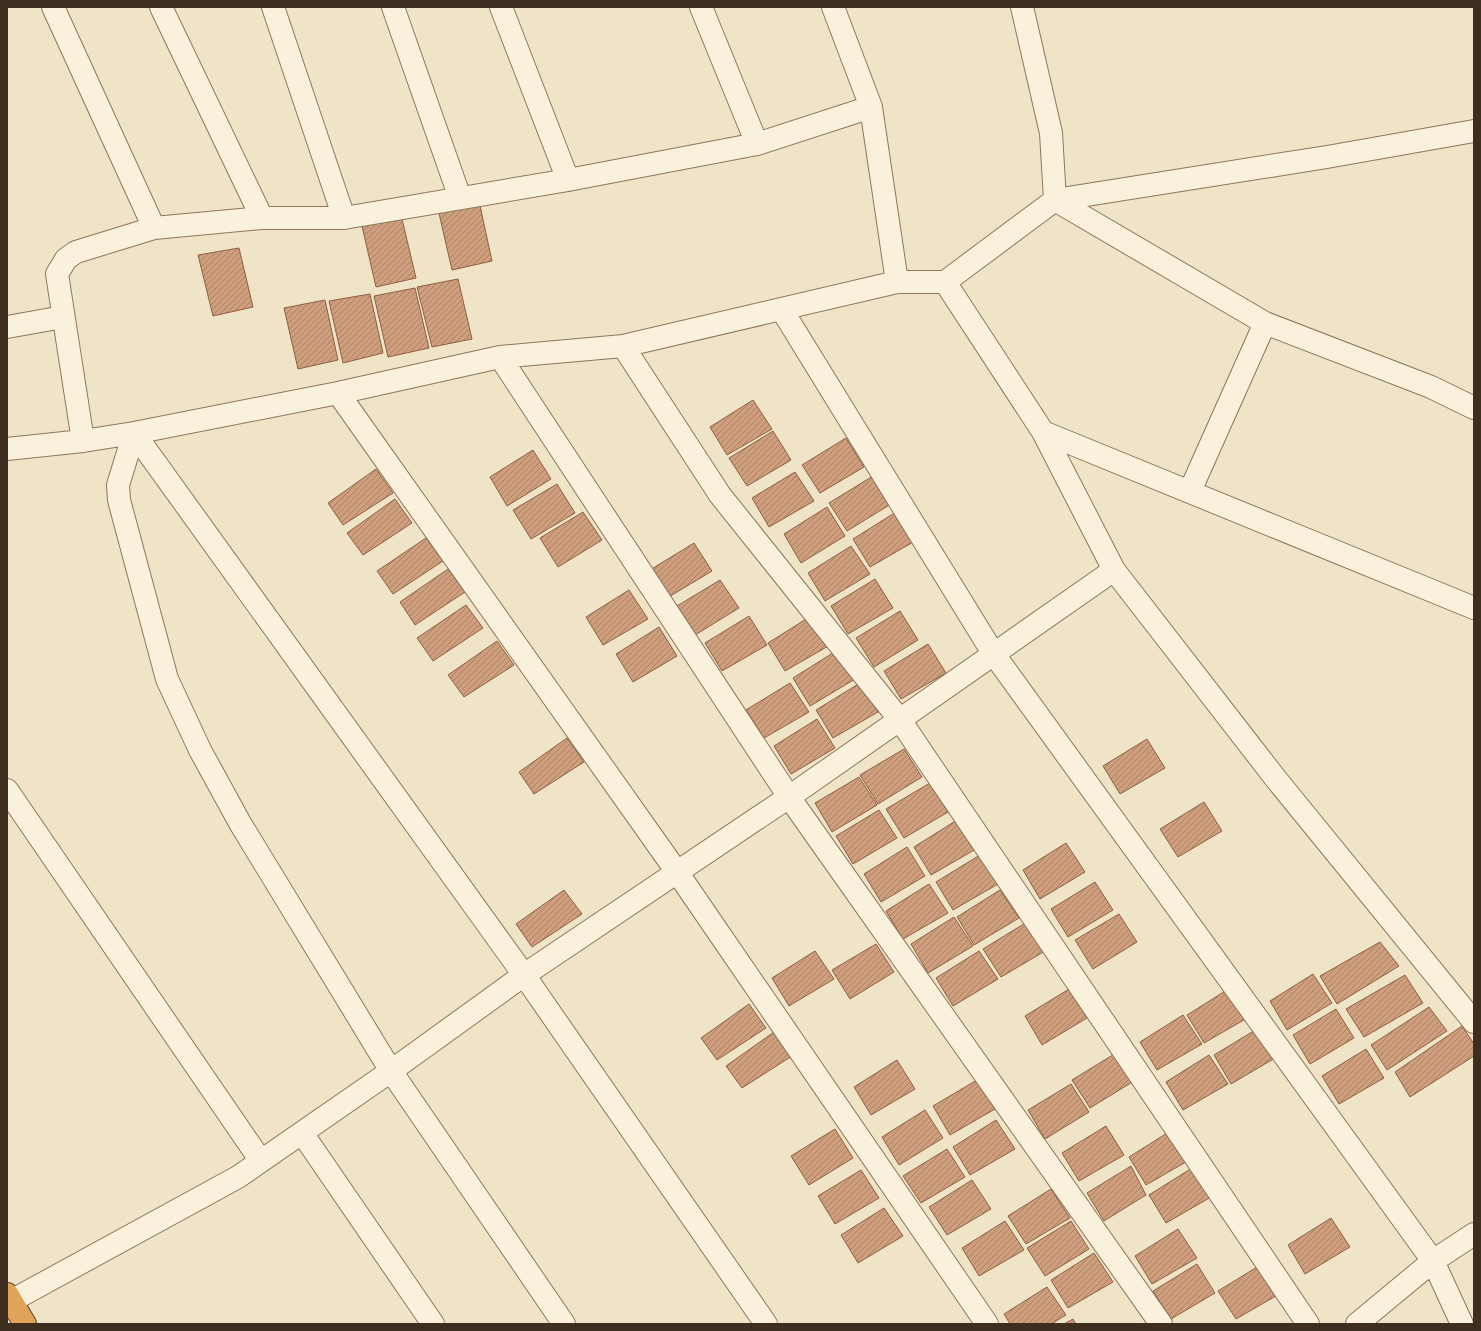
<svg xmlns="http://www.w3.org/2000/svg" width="1481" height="1331" font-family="'Playfair Display',serif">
  <defs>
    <pattern id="building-hatch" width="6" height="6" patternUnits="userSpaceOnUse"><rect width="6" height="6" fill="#cf9f7d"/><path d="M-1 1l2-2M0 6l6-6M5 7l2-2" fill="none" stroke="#a98266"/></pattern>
  </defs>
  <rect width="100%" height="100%" fill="#f0e4c8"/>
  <!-- building -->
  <path fill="url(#building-hatch)" stroke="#8d5f41" d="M479,201L492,261L452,270L438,209Z
    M402,219L416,278L376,287L362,226Z
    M239,248L253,307L213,316L198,255Z
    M458,279L472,339L432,347L417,287Z
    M415,288L429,348L388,357L374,296Z
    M370,294L383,353L343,363L329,301Z
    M325,300L338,360L298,369L284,308Z
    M753,400L772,429L727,455L710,427Z
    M773,431L791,460L747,486L729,458Z
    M846,438L864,467L820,493L802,465Z
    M533,450L551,479L507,506L490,477Z
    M376,469L393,493L343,525L328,503Z
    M795,472L814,501L769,527L752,498Z
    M873,476L891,504L847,531L829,503Z
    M557,484L575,513L531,539L513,510Z
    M395,499L412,523L363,555L347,533Z
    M827,507L845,536L801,563L784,534Z
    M583,512L602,540L558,567L540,538Z
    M896,512L915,541L870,567L853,539Z
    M426,538L443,561L393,594L377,571Z
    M694,543L712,571L667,598L650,570Z
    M851,546L870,574L825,601L808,573Z
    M448,569L465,592L415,625L400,602Z
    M875,579L893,608L848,634L831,606Z
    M720,580L739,608L695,635L677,606Z
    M629,590L648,619L603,645L586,617Z
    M466,605L483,628L433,661L417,638Z
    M900,611L918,640L874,667L856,638Z
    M749,616L767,645L722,671L705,643Z
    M811,616L830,645L785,671L768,643Z
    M659,627L677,656L633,682L616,654Z
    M497,641L514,665L464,697L448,675Z
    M928,644L946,673L901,699L884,671Z
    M836,651L855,679L810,706L793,678Z
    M790,683L809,712L764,738L746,710Z
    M860,683L878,712L833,738L816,710Z
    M817,719L835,748L791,774L774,746Z
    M567,738L584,762L534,794L519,772Z
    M1147,739L1165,768L1120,794L1103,766Z
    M904,749L922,777L878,804L860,775Z
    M859,777L877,805L832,832L815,803Z
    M930,783L948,812L904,838L886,809Z
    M1204,802L1222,831L1178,857L1160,829Z
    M879,810L897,838L853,864L836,836Z
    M957,820L976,849L931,875L914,847Z
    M1066,843L1085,872L1040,899L1023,870Z
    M907,847L925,876L881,902L864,874Z
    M980,855L998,884L953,910L936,882Z
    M1095,882L1113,910L1068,937L1051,909Z
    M929,884L948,913L903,939L886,911Z
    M564,890L582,914L532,947L516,924Z
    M1000,890L1019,918L974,945L957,917Z
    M1119,914L1137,942L1093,969L1075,940Z
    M954,917L973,946L928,973L911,944Z
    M1027,922L1045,951L1001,977L983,949Z
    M1380,942L1399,966L1337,1004L1320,976Z
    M876,944L894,972L850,999L832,970Z
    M815,951L834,979L789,1006L772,978Z
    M979,951L998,979L953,1006L936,978Z
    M1313,974L1332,1003L1287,1030L1270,1001Z
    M1405,975L1423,1003L1364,1037L1346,1009Z
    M1230,988L1249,1017L1204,1043L1187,1015Z
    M1069,989L1087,1018L1042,1045L1025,1016Z
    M749,1004L766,1028L717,1060L701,1038Z
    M1429,1007L1447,1031L1387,1070L1371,1045Z
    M1336,1009L1354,1038L1310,1064L1293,1035Z
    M1183,1015L1202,1044L1157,1070L1140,1042Z
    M1462,1026L1474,1044V1056L1410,1097L1395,1072Z
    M1257,1029L1275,1058L1231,1084L1214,1055Z
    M774,1032L792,1056L742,1088L726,1066Z
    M1366,1049L1384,1078L1339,1104L1322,1076Z
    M1116,1053L1134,1081L1090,1108L1072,1080Z
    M1209,1055L1228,1084L1183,1110L1166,1082Z
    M897,1060L915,1089L871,1115L854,1087Z
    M977,1080L995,1109L950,1135L933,1106Z
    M1071,1084L1089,1112L1045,1139L1028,1110Z
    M925,1110L943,1138L899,1165L882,1137Z
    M996,1120L1015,1149L970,1175L953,1147Z
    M1106,1126L1124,1155L1079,1181L1062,1153Z
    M835,1129L853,1158L809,1185L791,1156Z
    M1172,1130L1191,1159L1146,1185L1129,1157Z
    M947,1149L965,1177L921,1203L903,1176Z
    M1131,1166L1146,1195L1104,1221L1087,1193Z
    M1192,1168L1211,1197L1166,1223L1149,1195Z
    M861,1170L879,1198L835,1224L818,1196Z
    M972,1180L991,1209L947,1235L929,1207Z
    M1051,1189L1070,1218L1026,1244L1008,1216Z
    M884,1208L903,1236L858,1263L841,1235Z
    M1331,1218L1350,1247L1305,1274L1288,1245Z
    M1005,1221L1024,1250L979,1276L962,1248Z
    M1071,1221L1089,1249L1045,1276L1027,1248Z
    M1178,1229L1197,1258L1152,1284L1135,1256Z
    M1094,1253L1113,1282L1068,1308L1051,1280Z
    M1197,1264L1215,1293L1171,1319L1153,1291Z
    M1262,1264L1281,1293L1236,1319L1218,1291Z
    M1047,1287L1066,1315L1051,1324H1010L1004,1314Z
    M1073,1319L1076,1324H1064Z"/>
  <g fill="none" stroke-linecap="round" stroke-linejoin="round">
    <defs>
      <path id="street" d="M53,7L154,228
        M161,7L262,218
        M273,7L344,218
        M393,7L460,198
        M501,7L568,180
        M701,7L757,144
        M833,7L871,107L897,282
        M1022,7L1051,133L1055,200L1327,157L1474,131
        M945,282L1043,432L1474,608
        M782,310L993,653L1433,1261L1462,1324
        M7,327L63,317
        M623,346L720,495L900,720L1308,1324
        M500,357L789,797L1161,1324
        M338,393L677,872L987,1324
        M134,433L524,975L766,1324
        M134,433L118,485L119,500L167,679L200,750L240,823L391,1071L564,1324
        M83,441L57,274L66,259L76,252L154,228L262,218H344L568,180L757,144L871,107
        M7,449L83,441L134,433L338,393L500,357L623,346L897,282H945L1055,200L1265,323L1431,387L1474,408
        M1190,491L1265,323
        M1114,570L1276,779L1474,1022
        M7,790L261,1161
        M302,1133L433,1324
        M11,1301L238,1177L391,1071L524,975L789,797L1114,570L1043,432
        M1357,1324L1433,1261L1474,1234"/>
      <path id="highway" d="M7,1294L25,1324"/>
    </defs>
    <!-- street casing -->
    <use href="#street" stroke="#8d765c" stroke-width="24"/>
    <!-- highway casing -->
    <use href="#highway" stroke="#5b4430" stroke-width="24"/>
    <!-- street -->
    <use href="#street" stroke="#faf1dc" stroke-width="22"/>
    <!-- highway -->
    <use href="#highway" stroke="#e0a458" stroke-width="22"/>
  </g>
  <!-- border -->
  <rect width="1481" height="1331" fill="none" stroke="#3d2e20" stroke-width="16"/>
</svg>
